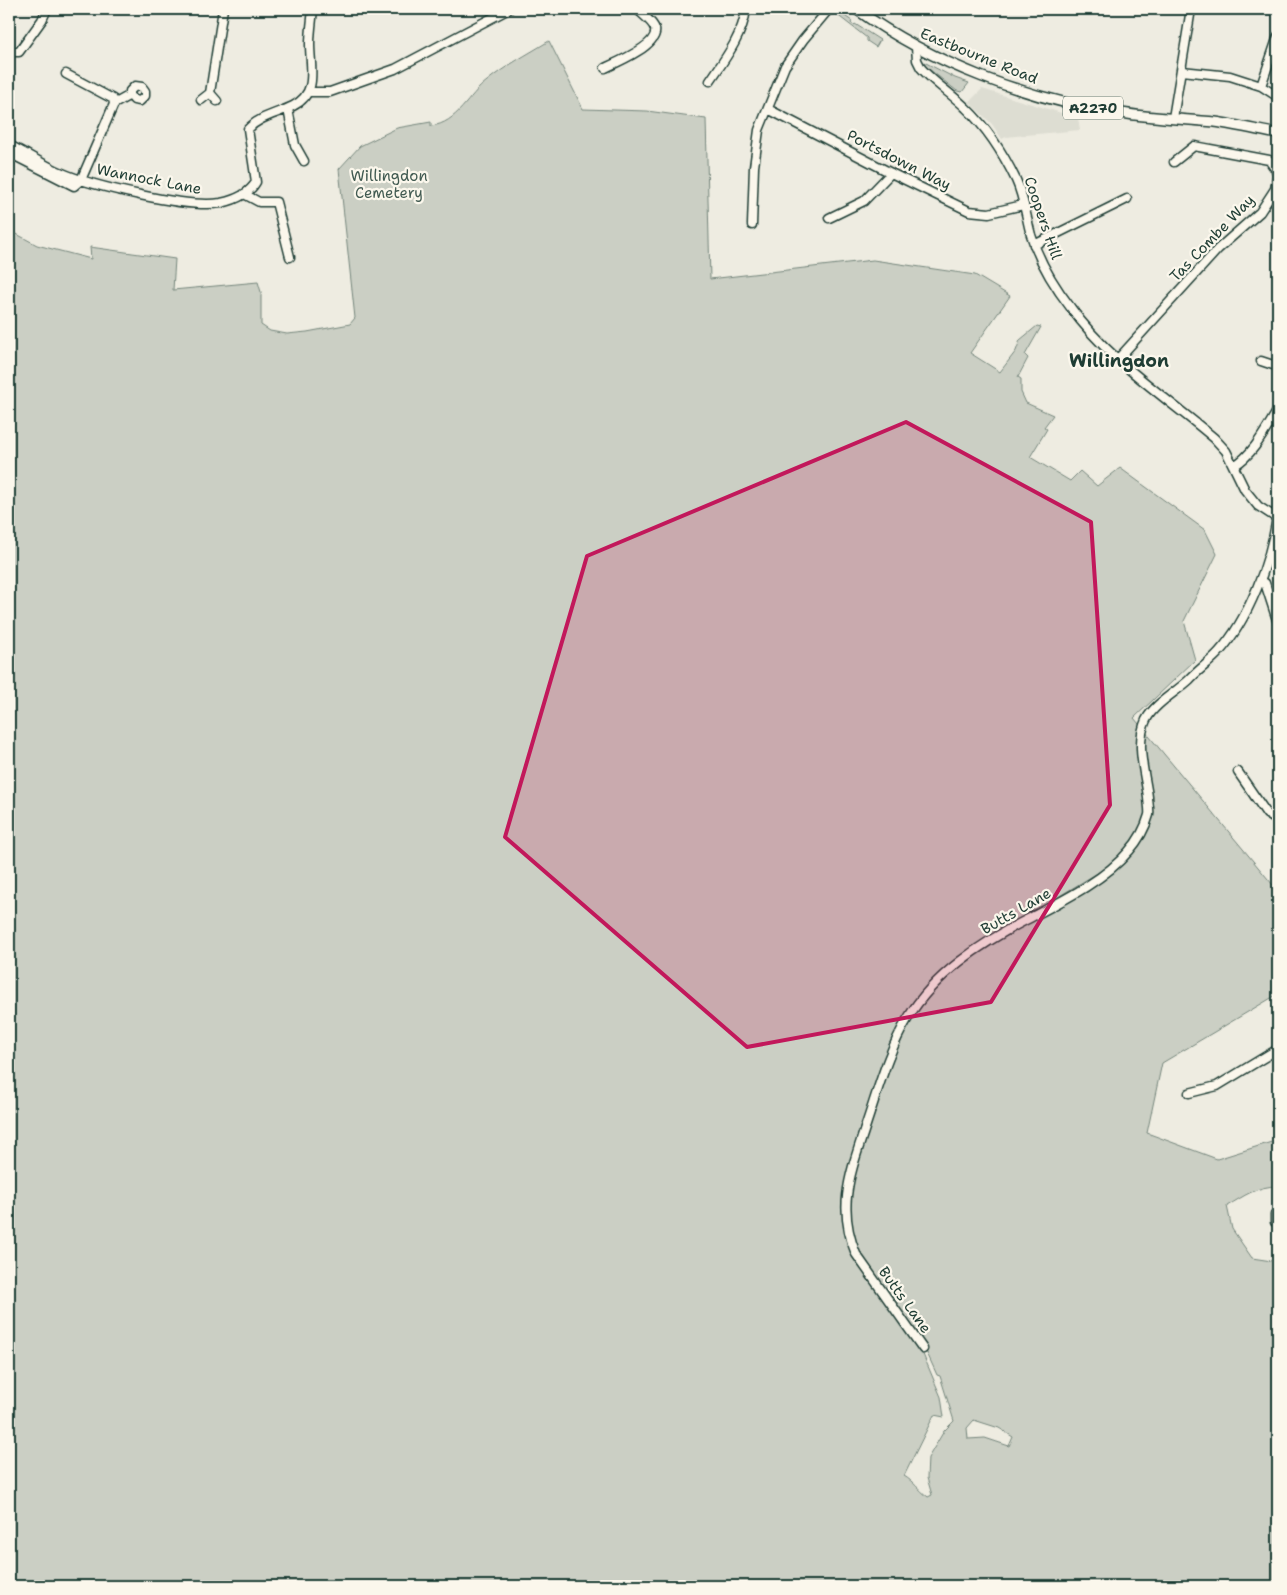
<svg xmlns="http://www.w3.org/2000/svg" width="1287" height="1595" font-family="'Shantell Sans',sans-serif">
  <rect width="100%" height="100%" fill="#eeece1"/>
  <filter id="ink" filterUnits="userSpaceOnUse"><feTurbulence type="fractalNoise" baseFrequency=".02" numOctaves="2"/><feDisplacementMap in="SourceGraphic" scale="10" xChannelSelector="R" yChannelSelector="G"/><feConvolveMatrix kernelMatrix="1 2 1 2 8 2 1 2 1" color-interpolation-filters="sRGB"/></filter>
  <g filter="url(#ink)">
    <!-- built -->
    <path fill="#ddddd2" d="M982,89L1078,118L1080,130L1006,137L1002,139L992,124L969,102Z"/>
    <!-- green -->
    <path fill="#cbcfc4" stroke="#75867c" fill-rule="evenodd" d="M836,10L852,21L851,23L854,25L855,24L880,40L876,47L867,41V38L836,14L831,15Z
      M549,41L583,109L647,111L706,119L710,279L873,260L975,275L1010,296L970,353L1000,372L1016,351L1020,340L1037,326L1041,327L1025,355L1028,358L1018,377L1021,379V392L1026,403L1053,415L1044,427L1047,429L1030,457L1070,481L1080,471L1097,486L1120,468L1205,530L1217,554L1184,621L1195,660L1134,718L1278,891V994L1162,1063L1147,1133L1217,1159L1278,1140V1186C1257,1186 1244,1196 1227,1206L1232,1229L1252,1258L1278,1262V1586H9V230L37,245L91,259L90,247L175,259L173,290L258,282L261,292V325L270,331L287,334L307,332L350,324L355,318L339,169L360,146L397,128L431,122V126C458,123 468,95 487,81C505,66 528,54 549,41ZM1099,872L1088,892L1084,891L1030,914ZM922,1352L927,1353L937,1375L940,1376L954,1421L944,1431L928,1458L927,1478L932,1495L928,1497C919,1490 913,1481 904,1476L934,1415L944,1417L941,1397ZM974,1420L999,1428L1013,1437L1009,1446L985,1438L968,1439L967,1428Z
      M924,62L955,78L969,83L962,92L957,91L925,66Z"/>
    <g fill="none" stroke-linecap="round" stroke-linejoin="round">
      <defs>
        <path id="minor" d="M916,47L917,60L921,68C934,83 952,94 966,108C987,128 1004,155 1016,180C1024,197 1026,217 1031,235C1039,261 1054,286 1071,308C1109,361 1165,396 1214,438L1226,451L1245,490L1258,506L1278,519
          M9,52H19L42,20L47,9
          M605,68C616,63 659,45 655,29C653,22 643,15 637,9
          M1182,71L1230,76L1261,86L1278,97
          M710,81C725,59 743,35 746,9
          M1261,86L1278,36
          M308,92H330L395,69L509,9
          M210,93L217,101
          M201,100L210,93L223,9
          M114,104L130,95V91L135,86L142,87L145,91V96L140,101L134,100L130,95
          M288,109L295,145L304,161
          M768,109L891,173L969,211L989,213L1023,205
          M1173,118L1191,9
          M9,145C26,153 42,164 60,172C91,186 189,209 221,203C235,200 249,194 256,182L248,129C260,116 277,114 293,106C319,93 310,68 310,44C310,32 312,20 313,9
          M9,153L74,186L81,180L114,104L113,99L66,74
          M244,194L259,202H276L290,257
          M829,218L864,201L891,173
          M752,225L754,167L759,130L785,66L803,40L829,9
          M1034,245L1127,199
          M1117,360L1218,249L1260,212L1275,189L1278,173L1269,160L1194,146L1174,162
          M1261,361L1276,366L1278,368
          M1234,466C1254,454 1266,429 1278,410
          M1261,581L1265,583L1278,623
          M1238,772L1267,814L1278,821
          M1189,1093L1217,1086L1278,1049
          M1275,1215V1222L1278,1223
          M923,1349L856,1254C836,1206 851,1172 866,1125C878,1090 888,1051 908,1018C934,974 982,943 1026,920C1060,902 1104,881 1129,851C1138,841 1145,829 1149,815C1150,810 1148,803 1148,797C1145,773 1135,744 1146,720C1154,704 1176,692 1189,680C1198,670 1210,662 1219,652C1249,619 1270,562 1277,518"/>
        <path id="major" d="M856,9C933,64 1027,100 1121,113C1152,118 1184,119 1215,122C1236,125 1257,130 1278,134"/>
      </defs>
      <!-- minor casing -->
      <use href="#minor" stroke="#1f3d34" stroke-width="11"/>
      <!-- major casing -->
      <use href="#major" stroke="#1f3d34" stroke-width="12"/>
      <!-- minor -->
      <use href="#minor" stroke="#fbf7ec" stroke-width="8"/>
      <!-- major -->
      <use href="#major" stroke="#fbf7ec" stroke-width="9"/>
    </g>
  </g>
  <!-- marked area -->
  <path fill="#c2185b" fill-opacity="0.2" stroke="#c2185b" stroke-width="4" stroke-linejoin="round" d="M906,422L1091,522L1110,805L991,1002L747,1047L505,837L587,556Z"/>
  <g text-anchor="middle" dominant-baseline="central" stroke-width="4.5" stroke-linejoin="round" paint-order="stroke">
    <!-- shield labels -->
    <rect fill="#fbf7ec" stroke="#61756b" stroke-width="1" x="1063" y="96.5" width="60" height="23" rx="4"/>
    <g font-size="14" font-weight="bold" fill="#1f3d34">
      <text x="1093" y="108">A2270</text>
    </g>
    <!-- street labels -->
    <g font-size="15" fill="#1f3d34" stroke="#fbf7ec">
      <text transform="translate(979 56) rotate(22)">Eastbourne Road</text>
      <text transform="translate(899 160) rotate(27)">Portsdown Way</text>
      <text transform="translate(149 179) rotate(11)">Wannock Lane</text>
      <text transform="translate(1043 218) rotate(71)">Coopers Hill</text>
      <text transform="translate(1212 238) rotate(-46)">Tas Combe Way</text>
      <text transform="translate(1016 911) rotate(-30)">Butts Lane</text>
      <text transform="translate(905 1300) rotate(54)">Butts Lane</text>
    </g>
    <!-- park labels -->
    <g font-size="15" fill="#415a51" stroke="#fbf7ec">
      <text x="389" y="176">Willingdon<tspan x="389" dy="17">Cemetery</tspan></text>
    </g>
    <!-- quarter labels -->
    <g font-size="18" font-weight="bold" fill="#1f3d34" stroke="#fbf7ec">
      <text x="1119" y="361">Willingdon</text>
    </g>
  </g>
  <!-- margin -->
  <rect width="1287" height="1595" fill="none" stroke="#fbf7ec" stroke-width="30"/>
  <rect x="15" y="15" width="1257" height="1565" fill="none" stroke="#1f3d34" stroke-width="2" filter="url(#ink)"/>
</svg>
